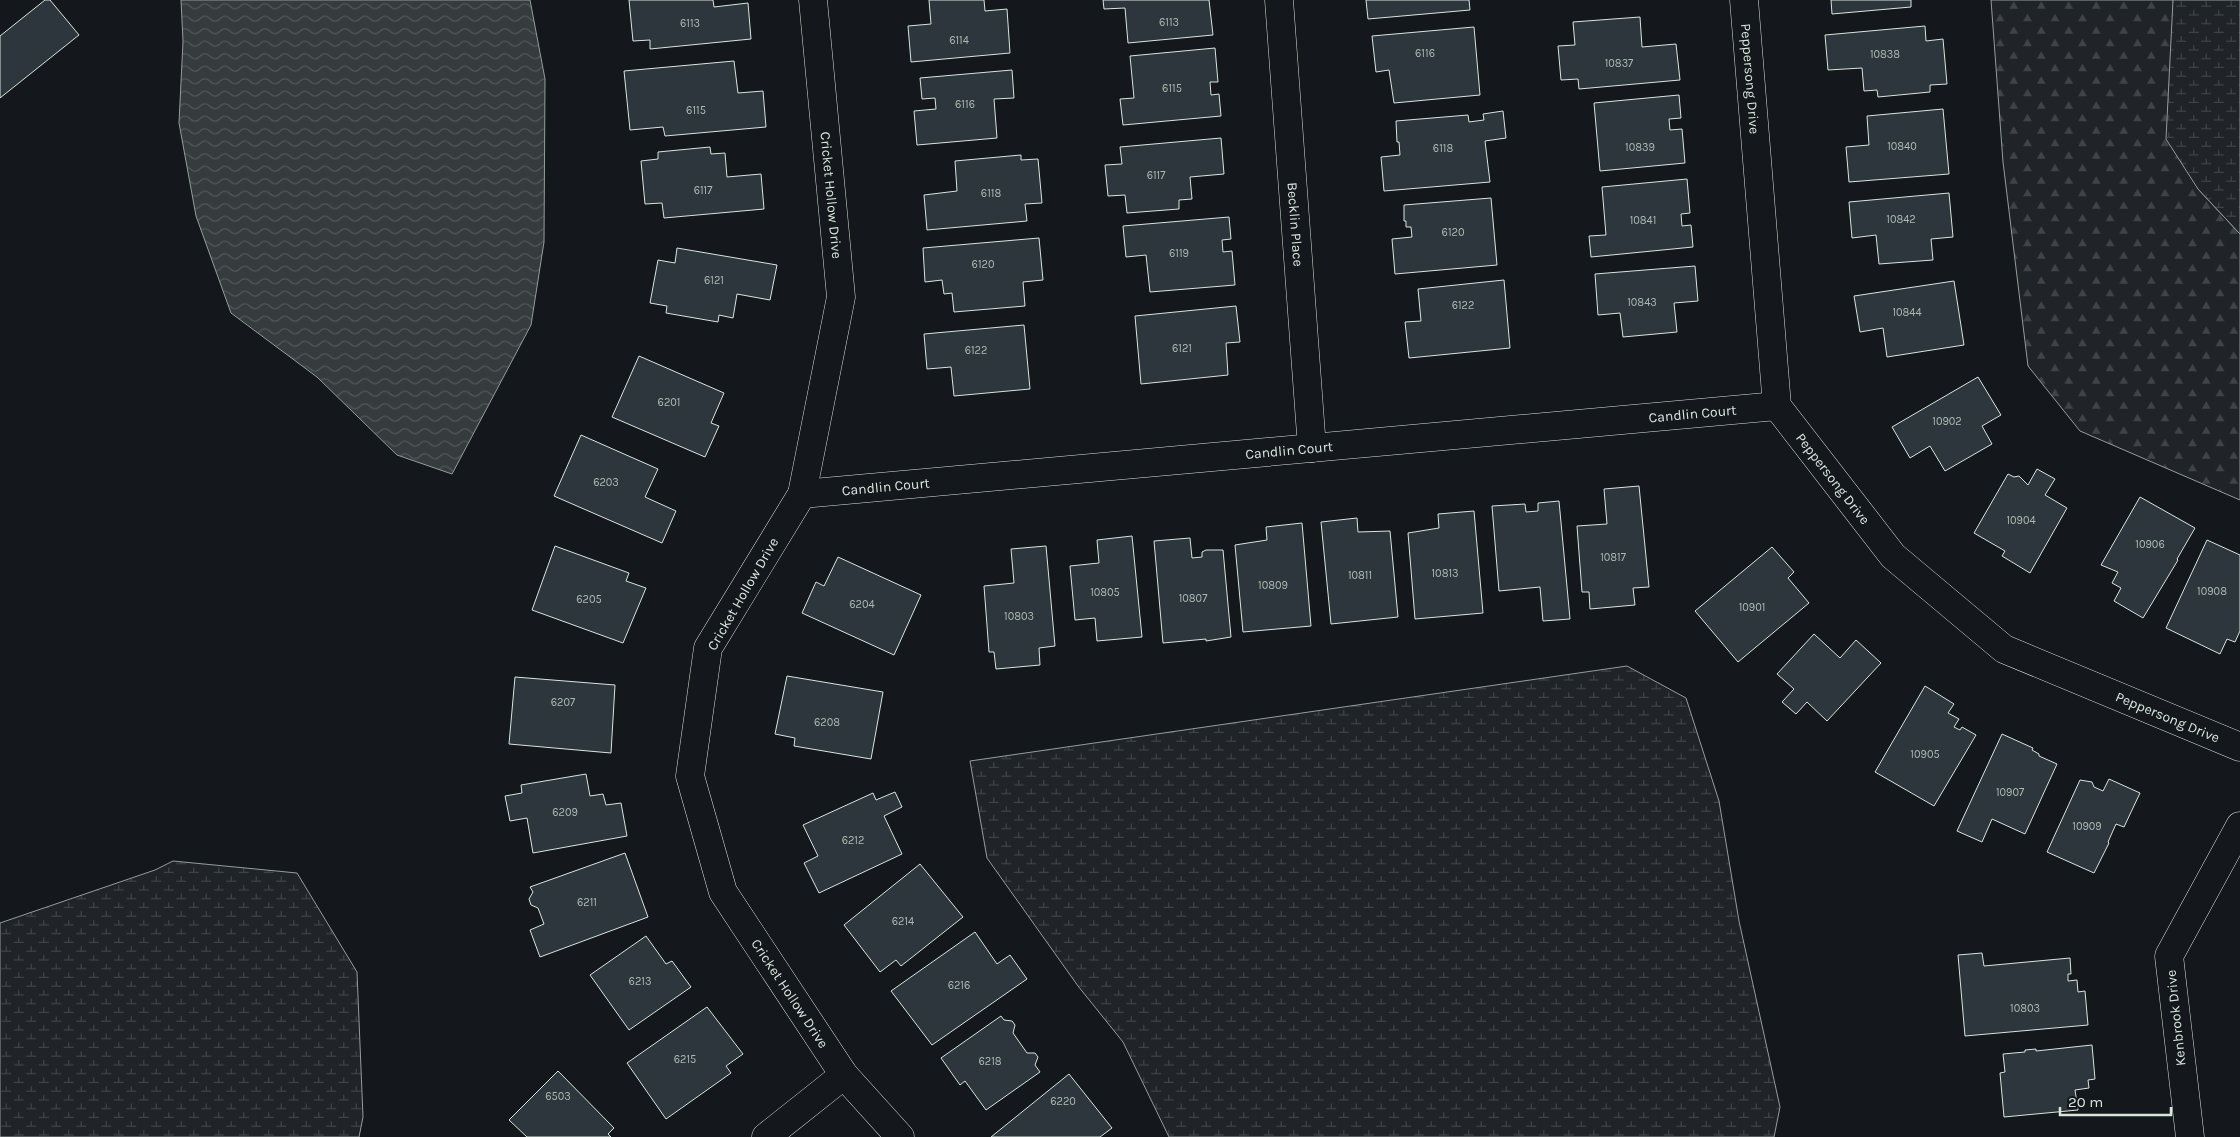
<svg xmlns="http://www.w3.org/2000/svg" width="2240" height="1137" font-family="Karla,sans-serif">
  <defs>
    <pattern id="forest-firs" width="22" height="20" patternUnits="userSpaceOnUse" patternTransform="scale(1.25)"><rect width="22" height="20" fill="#202428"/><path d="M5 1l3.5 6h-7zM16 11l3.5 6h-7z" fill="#404447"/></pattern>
    <pattern id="wetland-marsh" width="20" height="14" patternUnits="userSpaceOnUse" patternTransform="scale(1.25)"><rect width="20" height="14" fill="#202428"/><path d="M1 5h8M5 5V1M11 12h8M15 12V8" fill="none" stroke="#404447"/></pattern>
    <pattern id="water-waves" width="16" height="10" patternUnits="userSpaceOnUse" patternTransform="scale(1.25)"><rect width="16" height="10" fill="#363b3e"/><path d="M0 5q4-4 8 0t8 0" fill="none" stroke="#525759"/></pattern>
  </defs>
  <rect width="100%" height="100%" fill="#14181c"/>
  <!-- forest -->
  <path fill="url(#forest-firs)" stroke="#939e99" d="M1991,0H2173L2198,189L2240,234V500L2080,431L2028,366L2003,162Z"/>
  <!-- wetland -->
  <path fill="url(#wetland-marsh)" stroke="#939e99" d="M2173,0H2240V234L2198,189L2166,139Z
    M1627,666L1686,698L1719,801L1739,921L1780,1107L1774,1137H1169L1123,1042L1078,986L987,858L970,761Z
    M173,861L297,873L357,972L363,1117L359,1137H0V923L155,870Z"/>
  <!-- water -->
  <path fill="url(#water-waves)" stroke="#939e99" d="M181,0H530L545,79L544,242L531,325L452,474L397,455L317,377L231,313L196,216L179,123L183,41Z"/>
  <!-- building -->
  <path fill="#2c363c" stroke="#d8e6dc" d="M45,0H50L79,35L0,98V36Z
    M629,0H713L714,7L748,3L751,39L650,49V40L633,41Z
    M929,0H984L985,11L1007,9L1010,53L911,62L908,26L931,24Z
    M1103,0H1209L1213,35L1128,43L1125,8L1104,9Z
    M1366,0H1469L1470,10L1368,19Z
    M1831,0H1911V7L1832,14Z
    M1640,17L1642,47L1676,44L1680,80L1579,89L1578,79L1561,80L1558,46L1575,45L1573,22Z
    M1925,26L1926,41L1943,39L1947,84L1930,85V92L1878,97L1877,90L1864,91L1862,68L1828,70L1825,35Z
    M1474,27L1480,95L1394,103L1389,70L1376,72L1372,36Z
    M1215,48L1218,82H1210L1211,95L1219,94L1221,116L1123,125L1120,99L1134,98L1130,56Z
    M734,61L738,93L763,91L766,127L665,136L663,127L630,130L624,71Z
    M1012,70L1014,98L994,99L997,138L917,145L914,111L936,109L935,98L922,99L920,78Z
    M1679,95L1681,118L1669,119L1670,130L1682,129L1685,163L1600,171L1594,103Z
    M1943,109L1949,174L1849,182L1846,147L1869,145L1867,116Z
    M1503,111L1506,138L1485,141L1490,182L1384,191L1381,157L1400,155L1399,142H1397L1396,121L1468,115L1469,122L1484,120L1483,114Z
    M1221,138L1224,174L1190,177L1192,199L1179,200V209L1127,213L1125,195L1108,196L1105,165L1122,164L1120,147Z
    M710,147L711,154L725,153L727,177L761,174L764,209L664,218L662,203L645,204L641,161L658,159V152Z
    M1021,155V160L1038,159L1042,203L1025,204L1027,221L927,230L924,195L957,191L955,161Z
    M1687,179L1690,213L1681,214L1682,226L1691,225L1693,247L1591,257L1589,236L1606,235L1602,187Z
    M1949,193L1953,237L1931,239L1933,260L1879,264L1876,235L1852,238L1849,202Z
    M1491,198L1497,265L1395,274L1392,239L1412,237L1411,227H1406V221H1404V205Z
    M1229,217L1231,239L1222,240L1223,252L1232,251L1235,285L1150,292L1146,255L1126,257L1123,226Z
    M1039,238L1043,280L1023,282L1025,306L954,312L952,293L944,294L942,280L925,282L923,248Z
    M677,248L777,265L770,300L737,294L733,318L719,315L718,322L666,313L667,306L650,303L658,260L675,263Z
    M1695,266L1698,301L1674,303L1677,332L1623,337L1620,313L1598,315L1595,274Z
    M1504,280L1510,348L1409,358L1405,322L1421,321L1418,289Z
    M1954,281L1964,345L1887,357L1883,328L1860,332L1854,296Z
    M1236,306L1240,342L1226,343L1228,375L1141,384L1135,316Z
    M1024,325L1030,389L954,396L951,367L927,369L924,334Z
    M639,356L724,393L711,423L719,426L705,457L612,417Z
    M1978,377L2001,415L1982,426L1992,444L1945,471L1930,446L1910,458L1892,427Z
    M581,435L658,469L645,497L676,511L662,543L554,496Z
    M2037,469L2055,479L2045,495L2067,508L2030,573L2002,556L2005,551L1974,533L2008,474L2014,477L2019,476L2028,485Z
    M1639,486L1649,587L1633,588L1635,605L1590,609L1589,592H1582L1577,526L1607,524L1604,489Z
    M2140,497L2195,528L2177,559L2178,560L2143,618L2114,601L2121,588L2112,583L2118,572L2101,565Z
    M1559,501L1570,619L1543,621L1540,587L1499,591L1492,506L1525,504L1526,512L1538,511V503Z
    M1474,511L1483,613L1415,619L1408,533L1439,528L1438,514Z
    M1357,518L1358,532L1390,531L1398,617L1331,624L1321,522Z
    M1302,523L1311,626L1243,632L1235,545L1267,540L1266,527Z
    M1132,536L1142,637L1097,641L1095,618L1075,620L1070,566L1099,563L1097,540Z
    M1190,538L1192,558L1202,557V552L1206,550H1223L1231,637L1206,641V639L1163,643L1154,541Z
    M2207,540L2240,555V631L2235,642L2227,639L2220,654L2166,628Z
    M555,546L629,573L626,581L646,588L623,643L532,610Z
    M1046,546L1055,646L1039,648L1040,665L996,669L994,652H989L984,586L1014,583L1011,549Z
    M1772,547L1794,572L1788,578L1809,603L1738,662L1695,611Z
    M838,557L921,595L894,655L802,613L816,582L824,586Z
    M1814,634L1840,658L1856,640L1881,663L1827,721L1807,702L1796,714L1782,702L1794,689L1777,674Z
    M787,676L883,692L871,759L794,746L795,738L775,734Z
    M515,677L615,685L611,753L509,744Z
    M1925,686L1954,704L1948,713L1959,719L1954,727L1960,730L1962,727L1976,735L1934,806L1875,772Z
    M2002,734L2033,748L2032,750L2039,754V756L2057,764L2025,834L1992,819L1982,842L1957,831Z
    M586,774L590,796L603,794L606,805L621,803L627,836L533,853L527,818L510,821L505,796L522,793L521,785Z
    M2109,779L2140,793L2124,827L2116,824L2108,842L2109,843L2094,873L2047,852L2080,780L2092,782L2094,787L2103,791Z
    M895,792L902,807L884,816L902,854L819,893L804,863L818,856L803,825L873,793L876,800Z
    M625,853L648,917L540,957L530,930L544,924L538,908L531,905L529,899L533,892L530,887Z
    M920,864L963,917L901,966L896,960L880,972L844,925Z
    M975,932L997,964L1010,955L1027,979L932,1045L891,991Z
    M646,936L666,964L672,961L691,987L629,1030L590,975Z
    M1982,953L1984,966L2070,958L2071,974H2068V981L2077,980L2078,992L2085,991L2088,1025L1965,1036L1958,955Z
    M707,1007L743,1054L726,1066L731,1073L666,1119L627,1063Z
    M1001,1016L1004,1020L1012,1021L1015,1025L1013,1033L1027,1053H1035L1038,1057L1035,1065L1040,1072L986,1110L965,1081L960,1085L941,1058Z
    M2092,1045L2095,1079L2088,1080L2089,1088L2075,1090L2078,1110L2004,1117L2000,1073L2005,1072L2003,1054L2025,1052V1050L2036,1049V1051Z
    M558,1071L614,1128L608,1134L611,1137H527L509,1120Z
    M1069,1074L1112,1128L1100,1137H991Z"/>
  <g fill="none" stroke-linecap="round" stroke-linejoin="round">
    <defs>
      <g id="minor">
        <path id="s1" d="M813,0L841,297L802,494L708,648L690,776L723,892L844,1075L900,1137"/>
        <path id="s2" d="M1279,0L1312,448"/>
        <path id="s3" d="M1744,0L1777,406L1893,556L2004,649L2240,747"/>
        <path id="s4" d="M802,494L1777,406"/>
        <path d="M766,1137L844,1075"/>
        <path d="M2190,1137L2169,956L2240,826"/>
      </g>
    </defs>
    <!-- minor casing -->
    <use href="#minor" stroke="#d8e6dc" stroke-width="29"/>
    <!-- minor -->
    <use href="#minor" stroke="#14181c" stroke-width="28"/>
  </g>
  <g text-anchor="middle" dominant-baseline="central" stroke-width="4" stroke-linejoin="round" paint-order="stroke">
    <!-- number labels -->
    <g font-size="11" fill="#adbab4">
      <text x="1169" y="22">6113</text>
      <text x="690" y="23">6113</text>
      <text x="959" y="40">6114</text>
      <text x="1425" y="53">6116</text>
      <text x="1885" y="54">10838</text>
      <text x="1619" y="63">10837</text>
      <text x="1172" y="88">6115</text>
      <text x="965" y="104">6116</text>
      <text x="696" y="110">6115</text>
      <text x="1902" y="146">10840</text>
      <text x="1640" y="147">10839</text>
      <text x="1443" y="148">6118</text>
      <text x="1156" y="175">6117</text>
      <text x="703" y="190">6117</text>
      <text x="991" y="193">6118</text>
      <text x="1901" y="219">10842</text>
      <text x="1643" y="220">10841</text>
      <text x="1453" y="232">6120</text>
      <text x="1179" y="253">6119</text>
      <text x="983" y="264">6120</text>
      <text x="714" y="280">6121</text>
      <text x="1642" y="302">10843</text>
      <text x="1463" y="305">6122</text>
      <text x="1907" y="312">10844</text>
      <text x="1182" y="348">6121</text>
      <text x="976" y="350">6122</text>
      <text x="669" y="402">6201</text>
      <text x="1947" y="421">10902</text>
      <text x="606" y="482">6203</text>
      <text x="2021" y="520">10904</text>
      <text x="2150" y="544">10906</text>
      <text x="1613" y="557">10817</text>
      <text x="1445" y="573">10813</text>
      <text x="1360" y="575">10811</text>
      <text x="1273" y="585">10809</text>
      <text x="2212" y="591">10908</text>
      <text x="1105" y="592">10805</text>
      <text x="1193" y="598">10807</text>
      <text x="589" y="599">6205</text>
      <text x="862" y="604">6204</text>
      <text x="1752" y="607">10901</text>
      <text x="1019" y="616">10803</text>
      <text x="563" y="702">6207</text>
      <text x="827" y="722">6208</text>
      <text x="1925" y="754">10905</text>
      <text x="2010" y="792">10907</text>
      <text x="565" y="812">6209</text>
      <text x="2087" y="826">10909</text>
      <text x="853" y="840">6212</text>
      <text x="587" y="902">6211</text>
      <text x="903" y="921">6214</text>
      <text x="640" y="981">6213</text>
      <text x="959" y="985">6216</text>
      <text x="2025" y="1008">10803</text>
      <text x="685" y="1059">6215</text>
      <text x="990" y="1061">6218</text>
      <text x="558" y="1096">6503</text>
      <text x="1063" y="1101">6220</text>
    </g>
    <!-- street labels -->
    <g font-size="14" fill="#d8e6dc" stroke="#14181c">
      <text stroke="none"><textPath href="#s3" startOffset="79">Peppersong Drive</textPath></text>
      <text stroke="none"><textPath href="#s1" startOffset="196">Cricket Hollow Drive</textPath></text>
      <text stroke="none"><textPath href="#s2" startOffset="225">Becklin Place</textPath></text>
      <text stroke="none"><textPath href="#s4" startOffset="894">Candlin Court</textPath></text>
      <text stroke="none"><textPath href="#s4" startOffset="489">Candlin Court</textPath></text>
      <text stroke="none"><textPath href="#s3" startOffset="499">Peppersong Drive</textPath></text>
      <text stroke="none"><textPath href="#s4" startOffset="84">Candlin Court</textPath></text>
      <text transform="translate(743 594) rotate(-60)">Cricket Hollow Drive</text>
      <text stroke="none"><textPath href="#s3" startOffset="919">Peppersong Drive</textPath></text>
      <text stroke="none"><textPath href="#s1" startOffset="1051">Cricket Hollow Drive</textPath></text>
      <text transform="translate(2176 1018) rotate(-96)">Kenbrook Drive</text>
    </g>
  </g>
  <!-- scale -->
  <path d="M2060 1107v8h111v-8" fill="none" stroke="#d8e6dc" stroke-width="2.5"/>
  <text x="2068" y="1107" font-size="15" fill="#d8e6dc" stroke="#14181c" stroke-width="4" paint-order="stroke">20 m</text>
</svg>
